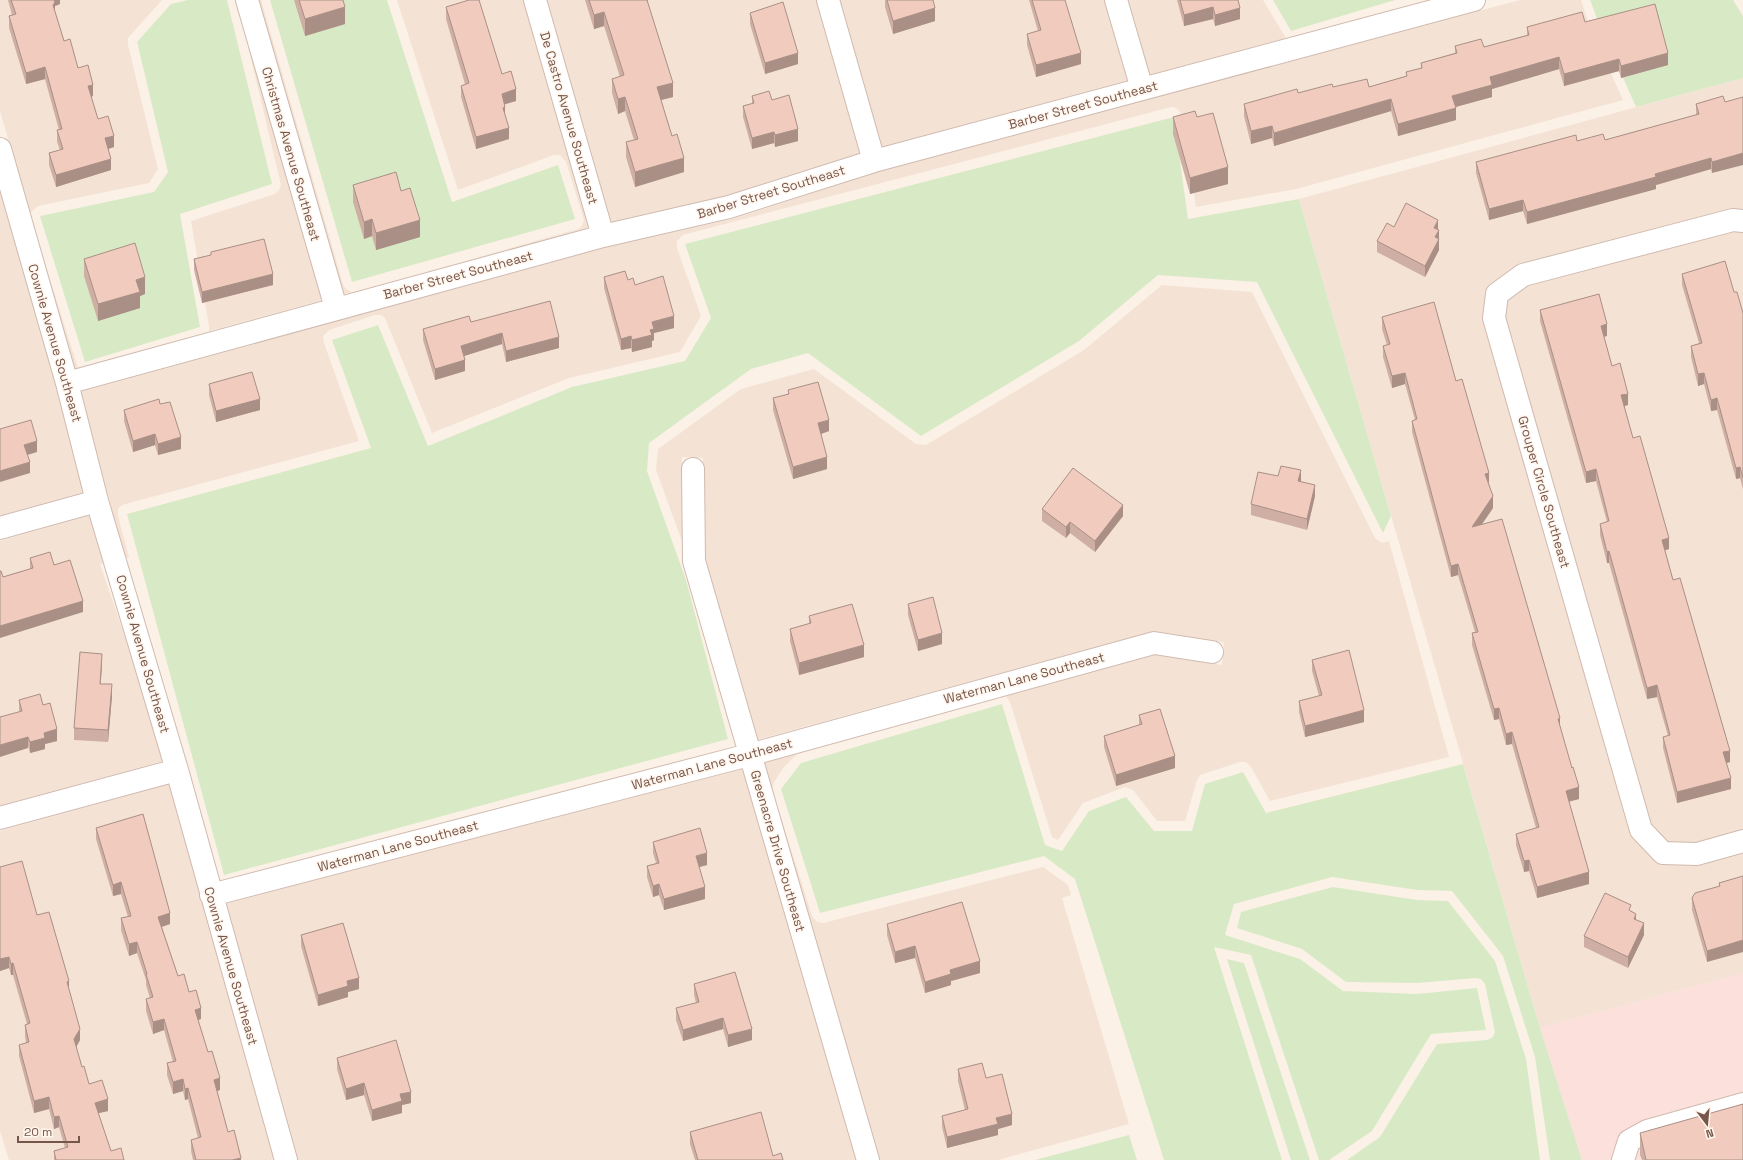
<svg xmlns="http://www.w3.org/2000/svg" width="1743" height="1160" font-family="'Space Grotesk',sans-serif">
  <rect width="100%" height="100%" fill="#fcf1e7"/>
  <!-- residential -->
  <path fill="#f4e2d5" d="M0,0H162L128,38V45L158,169L149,183L38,206L31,212V219L78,368L74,369L0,111Z
    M258,0H261L343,284L346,289L351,292L343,294Z
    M397,0H524L589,227L440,268L578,229L582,226L584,220L566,162L560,155H554L458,190Z
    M546,0H817L861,153L726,196L610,222Z
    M839,0H1105L1129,80L881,147Z
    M1127,0H1263L1286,38L1149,75Z
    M1520,0H1581L1589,24L1623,100L1296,189L1196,207L1182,116L1177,108L1171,107L683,235L677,241V248L701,316L680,352L569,378L432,433L385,318L381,315H375L329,330L323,336L324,343L359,441L122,505L118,509V516L129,557L125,558L80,392L606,247L733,219L877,172Z
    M239,8L323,300L209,331V326L191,221L275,194L279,190L281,185Z
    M1743,78V973L1540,1028L1299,199Z
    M0,187L57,386L84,492L0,516Z
    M1162,285L1252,292L1375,538L1382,543L1389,541L1449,757L1270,801L1251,767L1246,762H1240L1200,775L1197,780L1185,821H1157L1133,790L1125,787L1083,803L1058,840L1052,837L1010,702L1006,696L1155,655L1222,665L1224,642L1154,631L756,740L704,560L703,458L682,457L683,544L656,470L658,449L741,389L814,369L916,444L926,445L1084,350Z
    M91,515L105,563L100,564L142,687L163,761L0,806V541Z
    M803,752L797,754L784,767L774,782L772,789L812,916L817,922L823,923L1043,867L1068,885L1071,895L1062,898L1129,1124L998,1160H878L833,999L763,763Z
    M742,769L813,1005L857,1160H297L224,904Z
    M170,784L275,1160H9L0,1131V831Z"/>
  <!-- commercial -->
  <path fill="#fce0db" d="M1743,973V1160H1582L1540,1028Z"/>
  <!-- green -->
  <path fill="#d8eac5" d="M188,0H227L272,184L180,214L200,327L85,362L40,216L154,192L168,172L137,42L171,4Z
    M270,0H387L452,202L558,165L575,219L352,282Z
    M1273,0H1395L1291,31Z
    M1590,0H1733L1743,16V78L1636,107L1598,21Z
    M1174,117L1188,219L1299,199L1391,516L1383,533L1257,282L1158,275L1079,341L921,436L808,353L751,369L649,443L647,471L686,580L728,739L224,875L127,514L371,448L332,340L378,325L428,446L572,387L685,361L711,318L685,244Z
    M1002,704L1045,845L1062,851L1089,811L1126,797L1154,831H1192L1205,784L1243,772L1266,813L1463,764L1540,1028L1582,1160H1550L1535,1057L1503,956L1452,891L1417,890L1332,877L1234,904L1225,935L1300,959L1343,991L1417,994L1477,988L1486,1030L1431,1034L1372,1131L1329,1160H1319L1251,955L1214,947L1282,1160H1164L1075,879L1044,856L820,913L781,789L801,763Z
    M1333,887L1417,900L1448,901L1495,961L1526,1059L1540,1160H1347L1380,1137L1437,1044L1487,1040L1493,1037L1495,1032L1485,984L1481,979L1476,978L1417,983L1346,982L1302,949L1237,928L1241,912Z
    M1227,959L1244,963L1310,1160H1291Z
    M1129,1135L1137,1160H1035Z"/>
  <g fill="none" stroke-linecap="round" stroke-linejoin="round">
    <defs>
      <path id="minor" d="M247,0L336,308
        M535,0L603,236
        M828,0L874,161
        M1116,0L1142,89
        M0,149L67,383L97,501L177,770L286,1160
        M1743,221L1733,220L1523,275L1497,294L1494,318L1641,830L1663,853L1697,854L1743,841
        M67,383L603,236L729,207L874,161L1474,0
        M693,469L694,561L868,1160
        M0,528L97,501
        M0,818L177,770
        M211,895L749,755L1154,643L1212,652
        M1623,1160L1629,1141L1647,1131L1743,1104"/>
    </defs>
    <!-- minor casing -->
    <use href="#minor" stroke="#d0baaf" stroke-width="24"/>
    <!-- minor -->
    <use href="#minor" stroke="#fff" stroke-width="22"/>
  </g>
  <!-- wall -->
  <path fill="#cfafa3" d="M8,0H60V4L55,6V12L64,41L93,96L91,97L98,119L114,147L108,149L111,170L56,187L49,165V153L60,150L57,142V130H59L45,79L26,84L9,28V16L12,15Z
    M294,0H343L345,24L305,36Z
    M585,0H648V4L673,97L661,100L672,136L684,172L635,187L626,157V142L634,140L625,111L618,114L612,93V79L620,77L604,26L594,29Z
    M885,0H933L935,21L893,34L885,7Z
    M1029,0H1032L1081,64L1036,77L1027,45V34L1038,31Z
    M1177,0H1238L1240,19L1215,26L1213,19L1184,26Z
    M446,7L502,74L516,101L505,104V117L509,139L476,149L461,97V86L465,84L446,19Z
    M750,13L798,64L765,74L750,24Z
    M1585,22L1668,65L1621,78L1619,71L1564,86L1559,69L1492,89V97L1455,107L1456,120L1398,136L1391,111L1274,146L1272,138L1251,144L1244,116V104L1333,87H1369L1406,76V72L1421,68V63L1455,53V46L1484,47L1527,35V27Z
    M752,96L772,100L798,141L775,147L774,143L752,149L743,117V106L752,104Z
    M1723,96L1712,173L1711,169L1656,185V189L1527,224L1523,211L1489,220L1476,173V162L1605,140L1696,115V104Z
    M1173,117H1197L1228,184L1190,194L1173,134Z
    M353,185L401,191L420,237L376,250L372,236L364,239L353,202Z
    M1394,227L1438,230L1439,239V250L1425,277L1377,252V241Z
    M211,252L273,285L202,303L194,270V259L211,255Z
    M84,259L145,294L140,296V308L98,321L84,276Z
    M1682,274L1734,292L1743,313V489L1740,478L1736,479L1717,410L1711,411L1704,384L1698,386L1691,357V346L1699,343L1682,285Z
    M604,277L628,280L635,285L674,328L654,333V340L652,341V347L632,352L631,348L621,350L604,288Z
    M1540,310L1607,336L1604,337L1612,366L1628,405L1624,406L1633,438L1669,549L1665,550L1673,580L1730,762L1726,763L1731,789L1677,803L1663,748V737L1668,736L1657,697L1647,699L1609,563H1607L1600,535V524L1607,522L1596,481L1586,483L1540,321Z
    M1382,317L1456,381L1489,484L1493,508L1481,525L1560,727L1579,799L1569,802L1589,884L1537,898L1529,871L1524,872L1516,845V834L1536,828L1512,744L1506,745L1499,719L1494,720L1472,645V633L1475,632L1458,575L1451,577L1412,432V421L1415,420L1405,384L1392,388L1383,357V346L1387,345L1382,329Z
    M471,322L559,348L506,362L502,344L464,356L465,371L435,380L423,340V329Z
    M209,384L260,410L216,422L209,395Z
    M788,390L829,431L821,434L827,469L793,479L773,410V398L788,394Z
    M160,404L181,449L158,455L155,445L133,452L124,421V410Z
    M1301,482L1315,496L1307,530L1251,515V504Z
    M1042,509L1123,516L1095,552L1070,533L1066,538L1042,521Z
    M30,558L54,565L83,612L3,577L30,569Z
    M908,604L942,644L918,651L908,615Z
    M809,616L864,657L799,675L790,641V629L809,624Z
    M1312,660L1364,722L1305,737L1299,712V701L1319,696L1312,671Z
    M102,665L100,684L112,696L108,742L74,740V728Z
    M19,700L43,705L57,741L45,744V749L30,753L19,711Z
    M1139,715L1175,768L1116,786L1104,747V736L1139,725Z
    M96,828L170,924L162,927L178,976L189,992L201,1019L198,1020L220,1090L217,1091L228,1132L241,1160H193L191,1151V1140L198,1138L188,1099L185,1100L183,1091L173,1094L167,1075V1063L173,1062L164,1030L153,1034L146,1011V999L150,998L146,985V980L137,953L129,956L121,930V918L128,917L121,894L113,896L96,839Z
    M653,842L707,865L699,867L705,899L664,910L659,895L653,897L647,877V866L656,863L653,853Z
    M0,867L37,915L69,991L80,1040L76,1047L82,1067L89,1084L108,1111L98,1113L111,1151L124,1160H54V1151L65,1148L59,1127L54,1129L49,1109L34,1113L19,1056V1045L26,1043L25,1036V1025L27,1024L13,975H11L9,968L0,971Z
    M1743,876L1707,962L1692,910V898L1719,886V883Z
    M1631,911L1644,935L1628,968L1584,947V936Z
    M887,924L980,973L951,981V985L925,993L915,958L895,963L887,935Z
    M301,935L359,989L348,992V997L318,1006L301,946Z
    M694,984L752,1040L728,1047L723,1029L683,1041L676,1020V1008L696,1003L694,995Z
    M337,1058L411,1103L402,1105V1113L372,1121L364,1095L346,1100L337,1069Z
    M958,1069L986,1078L1012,1125L998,1129V1135L947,1148L942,1127V1116L965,1110L958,1081Z
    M690,1132L773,1156L783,1160H695L690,1144Z
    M1640,1133L1743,1160H1642L1640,1155Z"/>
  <!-- shaded-wall -->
  <path fill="#a98f85" d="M53,0H60V4L55,6V14L53,16Z
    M345,7V24L305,36V19Z
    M1213,7V19L1184,26V15Z
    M935,8V21L893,34V21Z
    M1240,8V19L1215,26V15Z
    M604,12V26L594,29V15Z
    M798,53V64L765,74V63Z
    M1081,53V64L1036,77V65Z
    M1668,53V65L1621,78V66Z
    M1559,57V69L1492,89V97L1452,108V96L1490,77Z
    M1619,59V71L1564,86V74Z
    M45,67V79L26,84V73Z
    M673,83V97L657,101V87Z
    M93,85V96L88,98V86Z
    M516,89V101L502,105V94Z
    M625,97V111L618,114V99Z
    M1391,99V111L1274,146V133Z
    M505,107V118L503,108Z
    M1456,108V120L1398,136V124Z
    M1272,126V138L1251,144V131Z
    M509,128V139L476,149V137Z
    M798,129V141L775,147V135Z
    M774,132V143L752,149V138Z
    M114,136V147L105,150V138Z
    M1743,153V165L1712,173V162Z
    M684,158V172L635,187V172Z
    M1711,158V169L1656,185V189L1527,224V212L1655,174Z
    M111,159V170L56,187V175Z
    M1228,167V184L1190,194V178Z
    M1523,200V211L1489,220V209Z
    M372,219V236L364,239V222Z
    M420,220V237L376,250V233Z
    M1438,220V231L1434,228Z
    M1439,230V250L1425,277V266L1435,237Z
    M273,274V285L202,303V292Z
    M145,277V294L140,296V308L98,321V304L136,280Z
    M674,316V328L654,333V340L652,341V347L632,352V340L650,330L652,322Z
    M1607,324V336L1601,337V326Z
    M502,333V344L461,357V346Z
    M631,336V348L621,350V339Z
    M559,337V348L506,362V351Z
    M465,360V371L435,380V369Z
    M1405,373V384L1392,388V376Z
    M1704,373V384L1698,386V374Z
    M1628,394V405L1621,407V395Z
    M1717,398V410L1711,411V400Z
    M260,399V410L216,422V411Z
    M829,420V431L818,435V423Z
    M155,434V445L133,452V441Z
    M181,437V449L158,455V444Z
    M37,441V452L24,456V445Z
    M827,457V469L793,479V467Z
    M30,462V473L0,482V471Z
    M1740,467V478L1736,479V468Z
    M1596,469V481L1586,483V472Z
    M1301,470V482L1298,481Z
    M1489,473V484L1485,474Z
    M1315,485V496L1307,530V519Z
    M1493,496V508L1472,539V527Z
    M1123,505V516L1095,552V541Z
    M1070,522V533L1066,538V527Z
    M1669,538V549L1662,551V540Z
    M1609,551V563H1607V552Z
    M1458,564V575L1451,577V566Z
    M83,601V612L0,638V626Z
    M942,633V644L918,651V640Z
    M864,645V657L799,675V663Z
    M102,654V665L100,695V684Z
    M112,684V696L108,742V730Z
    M1657,685V697L1647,699V688Z
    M1499,708V719L1494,720V709Z
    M1364,710V722L1305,737V726Z
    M1560,718V729L1558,719Z
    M57,729V741L45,744V749L30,753V742L44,733Z
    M1512,732V744L1506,745V734Z
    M28,737V748L0,757V745Z
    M1730,751V762L1723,764V752Z
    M1175,756V768L1116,786V775Z
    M1731,778V789L1677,803V792Z
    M1579,787V799L1566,802V791Z
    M707,853V865L696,868V856Z
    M1529,860V871L1524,872V861Z
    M1589,872V884L1537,898V887Z
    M121,882V894L113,896V885Z
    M659,884V895L653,897V886Z
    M705,887V899L664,910V899Z
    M170,913V924L158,928V917Z
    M1636,914V925L1634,919Z
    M1644,923V935L1628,968V957Z
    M1743,940V952L1707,962V951Z
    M137,942V953L129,956V944Z
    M915,946V958L895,963V952Z
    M9,957V968L0,971V959Z
    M980,961V973L951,981V985L925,993V982L950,970Z
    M13,963V975H11V964Z
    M359,978V989L348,992V997L318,1006V995L347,981Z
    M69,981V992L67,982Z
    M201,1008V1019L195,1021V1010Z
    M723,1018V1029L683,1041V1030Z
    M164,1019V1030L153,1034V1022Z
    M80,1029V1040L74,1051V1039Z
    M752,1029V1040L728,1047V1035Z
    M220,1078V1090L214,1092V1080Z
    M183,1079V1091L173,1094V1082Z
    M364,1083V1095L346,1100V1089Z
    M188,1088V1099L185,1100V1089Z
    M411,1092V1103L402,1105V1113L372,1121V1110L400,1094Z
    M49,1097V1109L34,1113V1101Z
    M108,1099V1111L95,1114V1103Z
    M1012,1114V1125L998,1129V1135L947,1148V1137L996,1118Z
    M59,1116V1127L54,1129V1117Z
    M241,1158V1160H232Z"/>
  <!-- building -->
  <path fill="#f1ccbe" stroke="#a98f85" d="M11,0H54L55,2L53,5L64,41L70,39L78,68L88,65L93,85L88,86L98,119L108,116L114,136L105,138L111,159L56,175L49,153L63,149L57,130L62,129L45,67L26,73L9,16L16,14Z
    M299,0H343L345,7L305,19Z
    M469,0H479L502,74L511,71L516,89L502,94L505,107L503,108L509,128L476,137L461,86L469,83L446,7Z
    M589,0H647L673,83L657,87L672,136L677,134L684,158L635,172L626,142L638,139L625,97L618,99L612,79L624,75L604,12L594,15Z
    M887,0H933L935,8L893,21Z
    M1032,0H1065L1081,53L1036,65L1027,34L1041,30Z
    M1180,0H1238L1240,8L1215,15L1213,7L1184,15Z
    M783,2L798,53L765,63L750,13Z
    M1655,4L1668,53L1621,66L1619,59L1564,74L1559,57L1490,77L1492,85L1452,96L1456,108L1398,124L1391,99L1274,133L1272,126L1251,131L1244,104L1297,89L1298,93L1332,84L1333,87L1367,79L1369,87L1407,76L1406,72L1422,68L1421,63L1457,53L1455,46L1481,39L1484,47L1529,35L1527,27L1582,12L1585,22Z
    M769,91L772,100L789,95L798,129L775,135L774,132L752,138L743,106L754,103L752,96Z
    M1723,96L1725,102L1743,97V153L1712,162L1711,158L1655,174L1656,177L1527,212L1523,200L1489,209L1476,162L1576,135L1577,141L1603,134L1605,140L1699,114L1696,104Z
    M1195,111L1197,117L1213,113L1228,167L1190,178L1173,117Z
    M396,172L401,191L410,188L420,220L376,233L372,219L364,222L353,185Z
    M1406,203L1438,220L1434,228L1439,230L1435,237L1439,239L1425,266L1377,241L1387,223L1394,227Z
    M264,239L273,274L202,292L194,259L211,255V252Z
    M135,243L145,277L136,280L140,292L98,304L84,259Z
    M1725,261L1734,292H1737L1743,313V478L1740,467L1736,468L1717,398L1711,400L1704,373L1698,374L1691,346L1702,343L1682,274Z
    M625,271L628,280L633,278L635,285L663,276L674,316L652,322L654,329L650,330L652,335L632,340L631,336L621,339L604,277Z
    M1599,294L1607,324L1601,326L1612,366L1620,363L1628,394L1621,395L1633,438L1640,436L1669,538L1662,540L1673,580L1680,578L1730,751L1723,752L1731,778L1677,792L1663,737L1670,735L1657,685L1647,688L1609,551L1607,552L1600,524L1609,521L1596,469L1586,472L1540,310Z
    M550,301L559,337L506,351L502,333L461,346L465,360L435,369L423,329L469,316L471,322Z
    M1434,302L1456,381L1462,379L1489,473L1485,474L1493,496L1472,527L1502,519L1560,718L1558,719L1572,768L1573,767L1579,787L1566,791L1589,872L1537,887L1529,860L1524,861L1516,834L1539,827L1512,732L1506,734L1499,708L1494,709L1472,633L1478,632L1458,564L1451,566L1412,421L1417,419L1405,373L1392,376L1383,346L1390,344L1382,317Z
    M252,372L260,399L216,411L209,384Z
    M818,382L829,420L818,423L827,457L793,467L773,398L789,394L788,390Z
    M159,399L160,404L170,402L181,437L158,444L155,434L133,441L124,410Z
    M31,420L37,441L24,445L30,462L0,471V429Z
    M1281,466L1301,470L1298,481L1315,485L1307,519L1251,504L1258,472L1278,476Z
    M1073,468L1123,505L1095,541L1070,522L1066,527L1042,509Z
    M50,552L54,565L70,560L83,601L0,626V571H1L3,577L33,568L30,558Z
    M933,597L942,633L918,640L908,604Z
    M852,604L864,645L799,663L790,629L811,623L809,616Z
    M1349,650L1364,710L1305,726L1299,701L1322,695L1312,660Z
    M80,652L102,654L100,684H112L108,730L74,728Z
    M40,694L43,705L50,703L57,729L44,733L45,738L30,742L28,737L0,745V717L22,711L19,700Z
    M1160,709L1175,756L1116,775L1104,736L1142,724L1139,715Z
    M143,814L170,913L158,917L178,976L184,974L189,992L196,990L201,1008L195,1010L208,1052L212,1051L220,1078L214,1080L228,1132L234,1130L241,1158L232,1160H196L191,1140L201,1137L188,1088L185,1089L183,1079L173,1082L167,1063L176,1061L164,1019L153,1022L146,999L153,997L146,974H147L137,942L129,944L121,918L131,916L121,882L113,885L96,828Z
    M700,828L707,853L696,856L705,887L664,899L659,884L653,886L647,866L659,863L653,842Z
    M22,861L37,915L49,912L69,981L67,982L80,1029L74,1039L82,1067L84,1066L89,1084L102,1080L108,1099L95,1103L111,1151L121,1148L124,1160H56L54,1151L68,1147L59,1116L54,1117L49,1097L34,1101L19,1045L29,1042L25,1025L30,1023L13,963L11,964L9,957L0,959V867Z
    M1743,876V940L1707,951L1692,898L1695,893L1720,886L1719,883Z
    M1605,893L1631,905L1629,910L1636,914L1634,919L1644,923L1628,957L1584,936Z
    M962,902L980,961L950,970L951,974L925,982L915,946L895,952L887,924Z
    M343,923L359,978L347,981L348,986L318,995L301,935Z
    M735,972L752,1029L728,1035L723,1018L683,1030L676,1008L699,1002L694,984Z
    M396,1040L411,1092L400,1094L402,1101L372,1110L364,1083L346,1089L337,1058Z
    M982,1063L986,1078L1002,1074L1012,1114L996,1118L998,1124L947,1137L942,1116L968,1109L958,1069Z
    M1743,1104V1160H1646L1640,1133Z
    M761,1112L773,1156L781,1153L783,1160H698L690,1132Z"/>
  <g text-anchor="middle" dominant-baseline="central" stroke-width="3" stroke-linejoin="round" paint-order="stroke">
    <!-- street labels -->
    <g font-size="13" fill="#76554b" stroke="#fff6ed">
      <text transform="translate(1083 105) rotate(-15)">Barber Street Southeast</text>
      <text transform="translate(569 118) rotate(74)">De Castro Avenue Southeast</text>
      <text transform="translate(291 154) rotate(74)">Christmas Avenue Southeast</text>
      <text transform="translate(771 192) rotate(-17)">Barber Street Southeast</text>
      <text transform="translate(458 275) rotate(-15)">Barber Street Southeast</text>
      <text transform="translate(55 343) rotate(74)">Cownie Avenue Southeast</text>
      <text transform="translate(1544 492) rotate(74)">Grouper Circle Southeast</text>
      <text transform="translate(143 654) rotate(74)">Cownie Avenue Southeast</text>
      <text transform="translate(1024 678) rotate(-15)">Waterman Lane Southeast</text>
      <text transform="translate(712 764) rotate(-15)">Waterman Lane Southeast</text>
      <text transform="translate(398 846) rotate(-15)">Waterman Lane Southeast</text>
      <text transform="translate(778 851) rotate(74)">Greenacre Drive Southeast</text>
      <text transform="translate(231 966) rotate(74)">Cownie Avenue Southeast</text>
    </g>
  </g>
  <!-- north arrow -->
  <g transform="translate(1707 1124) rotate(164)" stroke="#fff6ed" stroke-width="3" paint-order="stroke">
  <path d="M0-3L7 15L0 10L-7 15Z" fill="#76554b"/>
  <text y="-6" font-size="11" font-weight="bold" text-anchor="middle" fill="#76554b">N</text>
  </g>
  <!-- scale -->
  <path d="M18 1136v6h61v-6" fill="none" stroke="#76554b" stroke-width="2"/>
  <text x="24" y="1136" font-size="12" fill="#76554b" stroke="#fff6ed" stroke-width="3" paint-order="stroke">20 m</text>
</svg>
